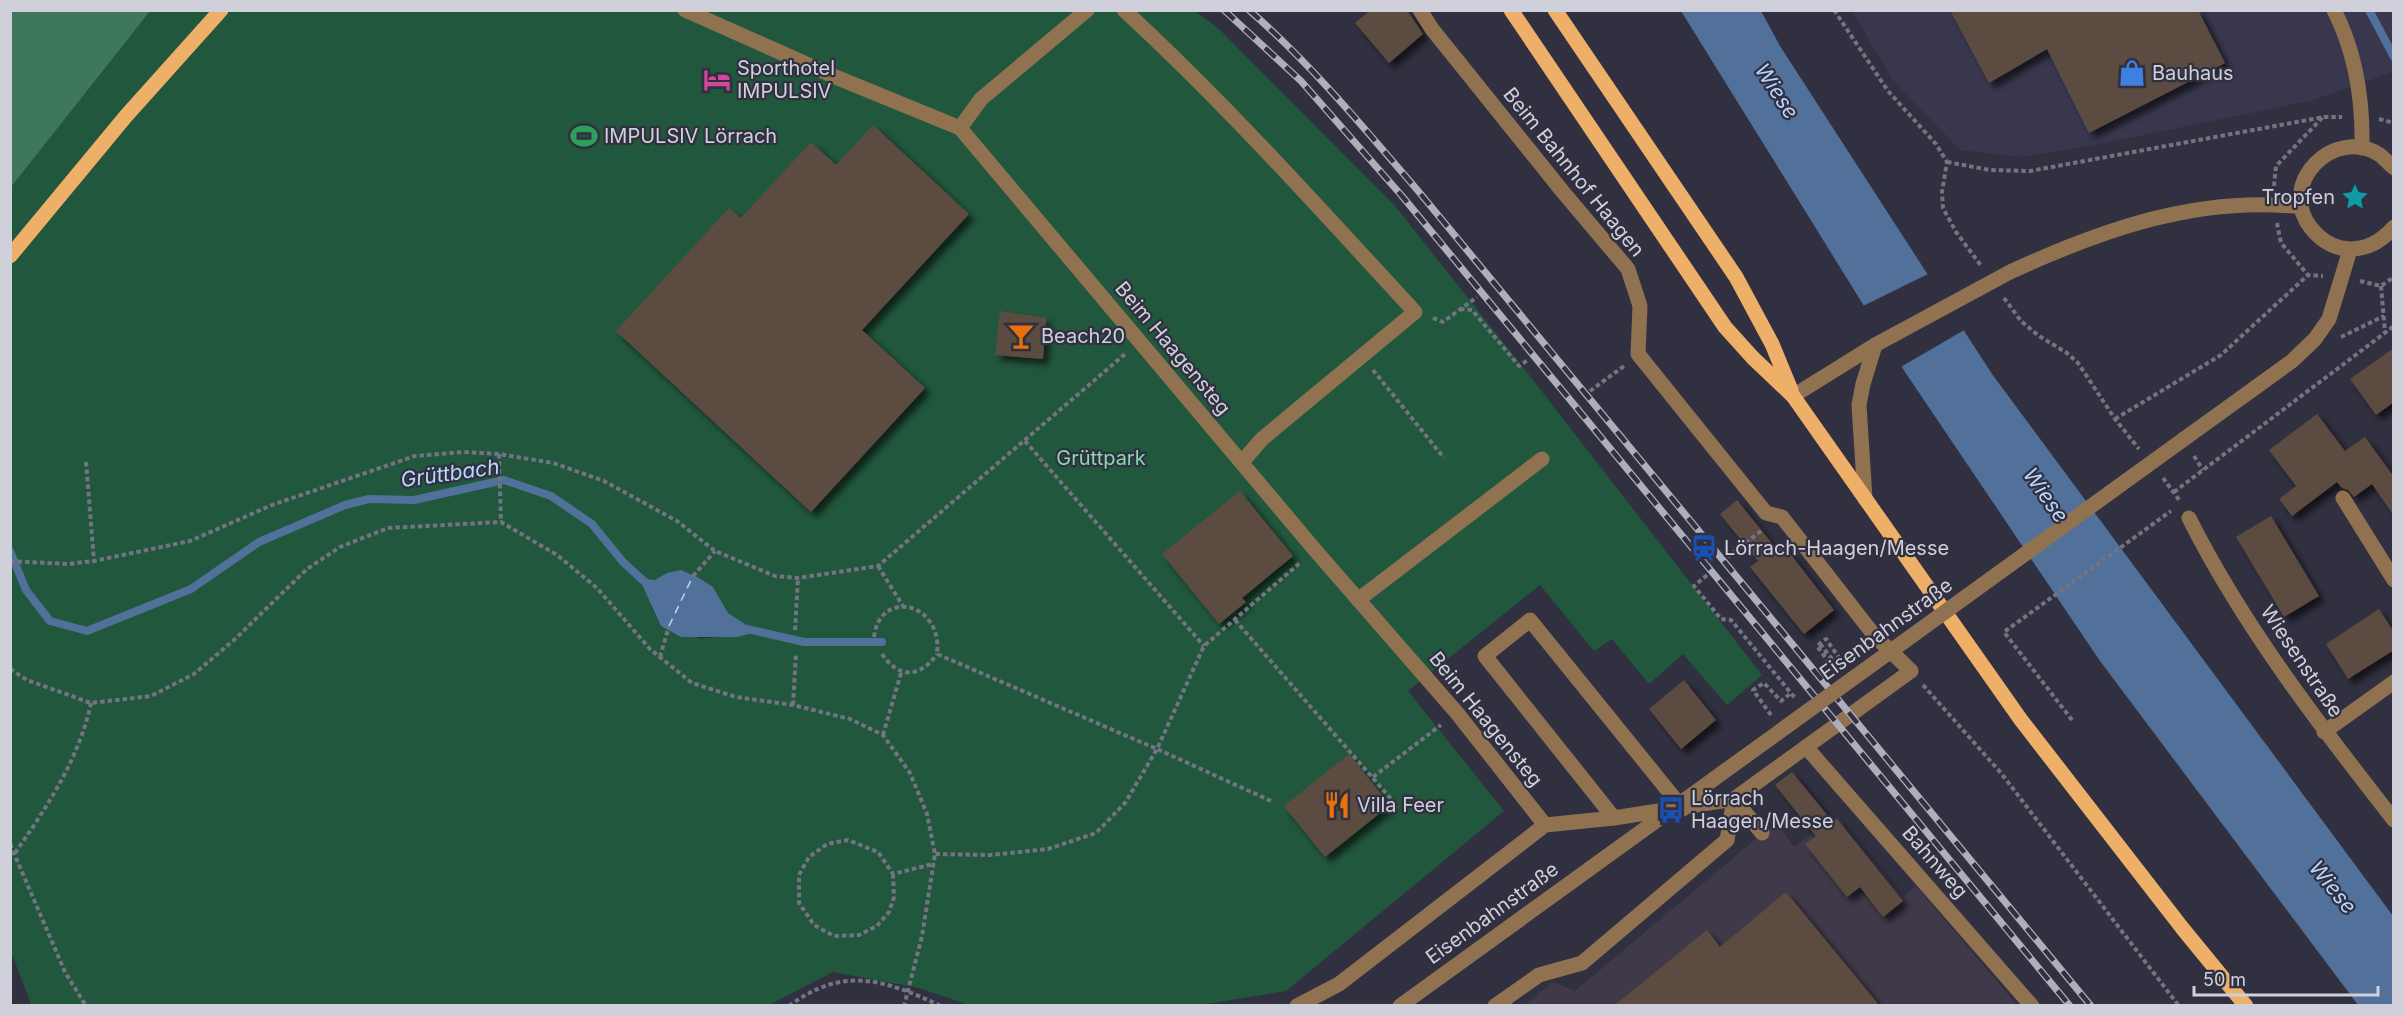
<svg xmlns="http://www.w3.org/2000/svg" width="2404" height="1016" font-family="Inter,sans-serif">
  <defs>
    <filter id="shadow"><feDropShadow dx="5.5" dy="5.5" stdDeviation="3" flood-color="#0009"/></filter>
  </defs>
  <rect width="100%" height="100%" fill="#313041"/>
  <!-- built -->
  <path fill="#38374e" d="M1852,11H2393V72L2313,100L2115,141L2021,157L1960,150L1893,80Z"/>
  <!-- industrial -->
  <path fill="#40394a" d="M1837,817L1903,897L1916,886L2017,1005L1524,1006L1552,982L1575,991L1776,822L1794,847Z"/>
  <!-- green -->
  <path fill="#21573d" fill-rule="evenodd" d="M11,11H1195L1219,29L1395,206L1522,366L1762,675L1727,705L1683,654L1649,684L1612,639L1594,651L1540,585L1408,691L1504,811L1286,991L1200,1005H969L919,988L833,972L767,1006H32L11,952ZM639,578L713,588L728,613L756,632L700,639L654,613L650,599Z"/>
  <!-- forest -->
  <path fill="#3f775a" d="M11,10L150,11L11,187L10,11Z"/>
  <!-- water -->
  <path fill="#51709a" d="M1681,11H1761L1780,46L1992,374L2393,916V1005H2358L2100,661L1905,372Z
    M681,570L699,578L713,587L728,613L757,632L737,637H681L661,626L639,578L655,580L667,573Z"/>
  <!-- pier -->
  <path fill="#313041" d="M1930,273L1966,329L1899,368L1861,307Z"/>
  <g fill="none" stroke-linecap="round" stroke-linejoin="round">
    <!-- stream -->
    <path stroke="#51709a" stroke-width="8" d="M2369,10L2394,57
      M10,551L26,590L50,621L87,631L191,589L259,542L345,505L369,499L414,500L504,480L551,496L592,524L623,562L647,584
      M747,629L804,642H882"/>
    <!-- ferry -->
    <path stroke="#b9d7fe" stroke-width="1.5" stroke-dasharray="8 6" stroke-linecap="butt" d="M669,626L693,576"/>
  </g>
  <!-- building -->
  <path fill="#5c4c3f" filter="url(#shadow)" d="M1370,10H1407L1423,34L1389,63L1355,23Z
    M1950,10H2198L2225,63L2089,133L2047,49L1989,83Z
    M873,125L969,214L862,330L925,388L811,512L616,331L729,208L741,218L811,142L836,165Z
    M1000,311L1046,318L1043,359L995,355Z
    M2394,348V402L2376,415L2350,379Z
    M2317,414L2345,451L2365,437L2394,477V516L2372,484L2354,497L2348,490L2342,488L2337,482L2292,516L2279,499L2296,486L2269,450Z
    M1240,491L1293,556L1242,598L1246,602L1219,624L1162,554Z
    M1737,500L1775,547L1781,542L1834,610L1804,634L1750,567L1758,561L1720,514Z
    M2271,516L2319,596L2284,617L2236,537Z
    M2379,609L2394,632V650L2348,679L2326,644Z
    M1684,680L1716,720L1681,749L1649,709Z
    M1349,754L1390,805L1325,857L1284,806Z
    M1792,772L1833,822L1837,819L1903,901L1883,917L1860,887L1847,897L1805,844L1816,836L1775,785Z
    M1786,892L1879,1005H1615L1707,930L1720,947Z"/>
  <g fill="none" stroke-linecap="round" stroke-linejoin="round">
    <!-- path -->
    <path stroke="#747381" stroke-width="4" stroke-dasharray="4.5 3" stroke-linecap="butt" d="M1834,10L1888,91L1936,144L1947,162L1942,192L1943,208L1956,232L1982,267
      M2379,119L2394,123
      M1947,162L1990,170L2030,171L2324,117H2342
      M2274,186L2276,166L2323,117
      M2277,223L2281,243L2308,275
      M2360,281L2381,286L2394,277
      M2381,286L2385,332
      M2004,298L2021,321L2039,336L2067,353L2078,363L2115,419L2139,449
      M1460,309L1472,310L1519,366L1528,360
      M1433,318L1443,322L1477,297
      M2341,337L2384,316
      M1373,370L1444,458
      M1590,391L1624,366
      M2115,419L2221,355L2308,275L2323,276
      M1025,441L1204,646
      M499,454L501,522
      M2194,456L2203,470
      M86,462L94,561
      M2163,478L2180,501
      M2174,492L2394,326
      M1728,557L1761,531
      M10,561L67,564L94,561L190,541L272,505L415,456L464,452L499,454L553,463L604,481L677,521L715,551L775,576L798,578L878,566L1125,354
      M878,566L903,606
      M1707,575L1694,586L1721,619L1731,620L1795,698
      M693,576L715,551
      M1235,620L1398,807
      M795,630L798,578
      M874,637C880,588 943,602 937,654L1157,749L1125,803L1096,833L1048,849L990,855L935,854
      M1820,646L1821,645L1838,667
      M882,654C899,679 920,678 937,654
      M660,657L669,626
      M10,669L27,680L91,703L151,696L194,674L234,640L307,569L340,547L388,528L501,522L557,555L597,588L650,649L692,683L736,697L793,705L850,719L883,735L910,773L927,814L935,854L922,936L904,1006
      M1834,669L1817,646L1826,639L1842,662
      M1923,685L2001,773L2179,1006
      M793,705L796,653
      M1771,715L1753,690L1764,683L1781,701L1791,693
      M2072,720L2004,632L2171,511
      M883,735L901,673
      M1373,777L1441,725
      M1271,801L1157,749L1204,646L1301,562
      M10,844L65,972L86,1006
      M15,853C47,807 79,759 91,703
      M893,874L894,897L889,912L877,926L859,935L834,936L814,925L799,903V875L809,857L827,844L848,840L878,852L893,874L933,864
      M789,1006C844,965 885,980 941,1006"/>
    <!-- minor -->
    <path stroke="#907250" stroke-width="15" d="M685,10L838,78L960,128L1315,550L1457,713L1545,825
      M1124,10C1227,105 1320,209 1415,312L1262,439L1242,462
      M2334,10C2356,53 2363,101 2362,148
      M960,128L981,99L1087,10
      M2394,168C2389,164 2385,159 2380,155C2334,125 2276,184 2311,228C2319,238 2328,245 2341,248C2363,252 2380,243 2394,227
      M2010,272C2101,230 2199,195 2301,207
      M1793,396L1875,345
      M2184,439L2292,361L2315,339L2329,319L2350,250
      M2343,498L2394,580
      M1865,499L1859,405L1863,384L1875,345
      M2189,518C2242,624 2320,726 2394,820
      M1358,600L1542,459
      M2324,732L2394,682
      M1806,747L2032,1006
      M1734,799L1762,833
      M1614,818L1485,656L1530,620L1683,809
      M1297,1006L1339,984L1545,825L1614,818L1734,799L1911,671L1874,635L1782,517L1766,513L1638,354L1640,306L1628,269L1563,192L1432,29L1420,10
      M1495,1006L1539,975L1582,963L1727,840L1734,799"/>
    <!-- major -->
    <path stroke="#eeaf68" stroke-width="15" d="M1511,10L1725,327L1753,358L1793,396L2021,720L2183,929L2246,1006
      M1555,10L1736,277L1772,344L1791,390
      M10,256L126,116L221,10"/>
    <defs>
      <path id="rail" d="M1224,10L1301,81L1402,196L2070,1006
        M1249,10C1312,65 1365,129 1419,192L2091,1006"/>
    </defs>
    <!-- rail casing -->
    <use href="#rail" stroke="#afafbb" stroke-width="7"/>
    <!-- rail -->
    <use href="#rail" stroke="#313041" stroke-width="4.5" stroke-dasharray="14" stroke-linecap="butt"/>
    <!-- minor-bridge -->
    <path stroke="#907250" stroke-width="15" d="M1875,345L2010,272
      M1400,1006L2184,439"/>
  </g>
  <!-- icons -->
  <defs>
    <symbol id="shop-bare" viewBox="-9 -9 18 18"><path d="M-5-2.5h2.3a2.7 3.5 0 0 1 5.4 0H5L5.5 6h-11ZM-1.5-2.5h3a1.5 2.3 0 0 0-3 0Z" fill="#3f7fe0" stroke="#313041" stroke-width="2.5" paint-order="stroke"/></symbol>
    <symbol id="hotel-bare" viewBox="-9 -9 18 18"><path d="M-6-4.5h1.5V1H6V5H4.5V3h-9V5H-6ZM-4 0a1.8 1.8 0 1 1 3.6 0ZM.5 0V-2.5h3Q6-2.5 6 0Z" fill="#d1479c" stroke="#313041" stroke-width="2.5" paint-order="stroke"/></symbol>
    <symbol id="stadium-bare" viewBox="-9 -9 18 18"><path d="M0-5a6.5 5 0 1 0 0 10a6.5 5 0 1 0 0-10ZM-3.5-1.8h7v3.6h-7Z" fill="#2e9e5b" stroke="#313041" stroke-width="2.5" paint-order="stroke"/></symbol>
    <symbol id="sight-bare" viewBox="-9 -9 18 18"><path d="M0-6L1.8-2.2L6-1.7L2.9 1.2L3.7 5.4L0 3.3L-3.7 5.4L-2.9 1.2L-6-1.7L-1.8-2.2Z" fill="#0f9aa8" stroke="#313041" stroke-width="2.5" paint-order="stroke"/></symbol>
    <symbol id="bar-bare" viewBox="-9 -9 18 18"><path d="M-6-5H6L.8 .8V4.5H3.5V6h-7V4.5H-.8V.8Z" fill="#e8710a" stroke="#313041" stroke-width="2.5" paint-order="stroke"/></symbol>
    <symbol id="station-bare" viewBox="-9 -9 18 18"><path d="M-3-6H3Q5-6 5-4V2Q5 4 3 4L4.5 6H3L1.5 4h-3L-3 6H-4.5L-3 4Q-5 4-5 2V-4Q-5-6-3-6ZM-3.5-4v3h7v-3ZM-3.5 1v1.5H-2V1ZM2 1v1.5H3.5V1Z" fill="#1a4fb4" stroke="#313041" stroke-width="2.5" paint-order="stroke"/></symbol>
    <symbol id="restaurant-bare" viewBox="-9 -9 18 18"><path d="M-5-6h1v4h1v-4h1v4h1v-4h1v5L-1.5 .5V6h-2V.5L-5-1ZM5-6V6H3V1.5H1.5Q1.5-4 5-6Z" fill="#e8710a" stroke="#313041" stroke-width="2.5" paint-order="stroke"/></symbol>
    <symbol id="bus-bare" viewBox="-9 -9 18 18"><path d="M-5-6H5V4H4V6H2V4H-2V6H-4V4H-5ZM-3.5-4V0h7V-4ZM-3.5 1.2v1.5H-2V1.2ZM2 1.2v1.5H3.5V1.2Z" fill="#1a4fb4" stroke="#313041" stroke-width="2.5" paint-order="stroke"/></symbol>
  </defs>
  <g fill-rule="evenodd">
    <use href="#shop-bare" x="2113" y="54" width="38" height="38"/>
    <use href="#hotel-bare" x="698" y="61" width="38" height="38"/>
    <use href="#stadium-bare" x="565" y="117" width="38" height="38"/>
    <use href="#sight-bare" x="2336" y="178" width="38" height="38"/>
    <use href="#bar-bare" x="1002" y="317" width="38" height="38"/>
    <use href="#station-bare" x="1685" y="529" width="38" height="38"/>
    <use href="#restaurant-bare" x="1318" y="786" width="38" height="38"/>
    <use href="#bus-bare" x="1652" y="791" width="38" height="38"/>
  </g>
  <g text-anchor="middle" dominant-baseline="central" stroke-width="4.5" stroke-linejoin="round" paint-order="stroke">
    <!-- poi labels -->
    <g font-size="20" fill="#d0d0db" stroke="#313041" text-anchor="start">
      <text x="737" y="68">Sporthotel<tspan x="737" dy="23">IMPULSIV</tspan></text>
      <text x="2152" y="73">Bauhaus</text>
      <text x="604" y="136">IMPULSIV Lörrach</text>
      <text x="2335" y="197" text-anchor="end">Tropfen</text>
      <text x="1041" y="336">Beach20</text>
      <text x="1724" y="548">Lörrach-Haagen/Messe</text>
      <text x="1691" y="798">Lörrach<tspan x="1691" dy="23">Haagen/Messe</tspan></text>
      <text x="1357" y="805">Villa Feer</text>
    </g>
    <!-- street labels -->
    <g font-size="20" fill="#d0d0db" stroke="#313041">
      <text transform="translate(1574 172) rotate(51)">Beim Bahnhof Haagen</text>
      <text transform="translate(1173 348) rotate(50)">Beim Haagensteg</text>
      <text transform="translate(1886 629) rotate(-36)">Eisenbahnstraße</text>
      <text transform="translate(2302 661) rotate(56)">Wiesenstraße</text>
      <text transform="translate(1486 719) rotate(51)">Beim Haagensteg</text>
      <text transform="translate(1935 862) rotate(49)">Bahnweg</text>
      <text transform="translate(1492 913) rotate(-36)">Eisenbahnstraße</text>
    </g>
    <!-- park labels -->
    <g font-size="20" fill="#85daad" stroke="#313041">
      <text x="1101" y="458">Grüttpark</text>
    </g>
    <!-- water labels -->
    <g font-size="21" font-style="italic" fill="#b9d7fe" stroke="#313041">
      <text transform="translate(1777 91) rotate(57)">Wiese</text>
      <text transform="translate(450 473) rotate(-8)">Grüttbach</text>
      <text transform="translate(2046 495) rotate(55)">Wiese</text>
      <text transform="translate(2333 887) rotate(51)">Wiese</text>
    </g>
  </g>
  <!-- border -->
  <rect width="2404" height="1016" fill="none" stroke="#d0d0db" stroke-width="24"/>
  <!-- scale -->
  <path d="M2194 986v9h184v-9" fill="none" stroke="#d0d0db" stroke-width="3"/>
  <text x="2203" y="986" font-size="18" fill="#d0d0db" stroke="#313041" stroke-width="4.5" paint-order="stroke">50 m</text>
</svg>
